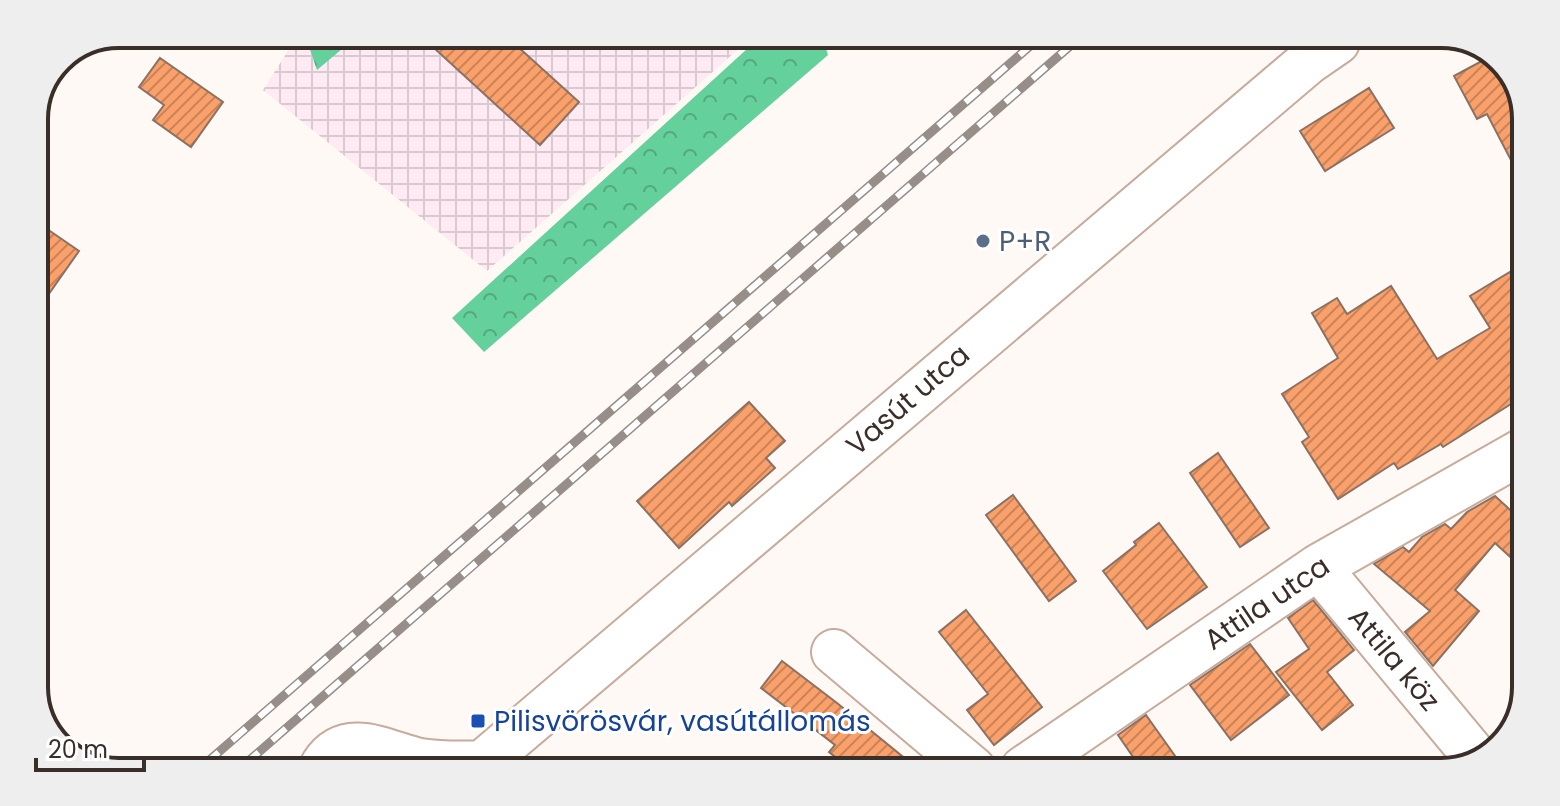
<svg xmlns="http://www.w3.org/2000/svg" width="1560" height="806" font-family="Poppins,sans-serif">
  <defs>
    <pattern id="industrial-grid" width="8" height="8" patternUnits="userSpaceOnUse" patternTransform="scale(2)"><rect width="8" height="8" fill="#feeaf2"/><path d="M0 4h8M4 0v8" fill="none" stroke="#dac9d0"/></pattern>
    <pattern id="forest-crowns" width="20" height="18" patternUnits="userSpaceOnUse" patternTransform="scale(2)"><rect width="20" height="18" fill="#64d09b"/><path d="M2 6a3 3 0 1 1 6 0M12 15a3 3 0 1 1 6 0" fill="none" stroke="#53a97e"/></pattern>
    <pattern id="building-hatch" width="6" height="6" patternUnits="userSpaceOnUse" patternTransform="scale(2)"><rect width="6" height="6" fill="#faa06b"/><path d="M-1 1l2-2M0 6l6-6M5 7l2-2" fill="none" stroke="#cb8358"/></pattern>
  </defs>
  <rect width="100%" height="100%" fill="#fff9f6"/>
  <!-- industrial -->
  <path fill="url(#industrial-grid)" d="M298,35L751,38L487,271L263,90Z"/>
  <!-- forest -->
  <path fill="url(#forest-crowns)" d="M305,35L349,36L348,44L317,70Z
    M759,38L823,39L828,55L484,352L452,318Z"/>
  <!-- building -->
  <path fill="url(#building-hatch)" stroke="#8b7162" stroke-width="2" d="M421,36L507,37L579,102L540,145Z
    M1493,55L1512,72L1526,114L1525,187L1487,114L1477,119L1454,76Z
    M160,58L223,102L191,147L153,120L164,105L139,87Z
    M1369,88L1394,128L1325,171L1300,131Z
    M34,220L79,251L34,315Z
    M1510,272L1523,295L1522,397L1443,447L1441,444L1398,469L1394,463L1338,499L1302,442L1309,437L1282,394L1338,358L1312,313L1337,298L1347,314L1391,286L1437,359L1490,328L1470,296Z
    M749,402L785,441L766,458L775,468L732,506L729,502L679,548L637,501Z
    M1218,453L1269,528L1240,547L1190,473Z
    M1013,495L1076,581L1049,601L986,515Z
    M1495,496L1520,519L1519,565L1495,543L1455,590L1479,611L1433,666L1405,632L1430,611L1374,564L1403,547L1409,552L1422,537L1445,524L1451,529L1467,512Z
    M1159,523L1207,587L1147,629L1103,571L1136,545L1134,542Z
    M1313,600L1354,650L1327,672L1353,705L1322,730L1276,672L1309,649L1288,618Z
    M966,610L1042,707L994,745L967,710L988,694L939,632Z
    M1250,644L1289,695L1231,740L1190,685Z
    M782,661L837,703L918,769L849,768L829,752L835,745L761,688Z
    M1146,715L1185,770H1142L1118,735Z"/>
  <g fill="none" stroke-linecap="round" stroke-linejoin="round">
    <defs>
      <path id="minor" d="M1318,567L1470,750
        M834,652L973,769
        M323,765C347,728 387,754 420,761C441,764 461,764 483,763
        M479,766L1308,62L1337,42
        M1023,769L1318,567L1521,452"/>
    </defs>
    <!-- minor casing -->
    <use href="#minor" stroke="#c7ab9c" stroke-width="48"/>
    <!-- minor -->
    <use href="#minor" stroke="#fff" stroke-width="44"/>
    <defs>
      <path id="rail" d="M205,764L1037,40
        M245,764L1077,40"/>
    </defs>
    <!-- rail casing -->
    <use href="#rail" stroke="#978e89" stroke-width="9"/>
    <!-- rail -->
    <use href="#rail" stroke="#fff" stroke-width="6" stroke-dasharray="18" stroke-linecap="butt"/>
  </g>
  <!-- markers -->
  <circle fill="#5c6f8a" stroke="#fff" stroke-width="3" cx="983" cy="241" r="8"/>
  <rect fill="#1a4fb4" stroke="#fff" stroke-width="3" x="470" y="713" width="16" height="16" rx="4"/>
  <g text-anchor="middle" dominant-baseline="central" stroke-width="6" stroke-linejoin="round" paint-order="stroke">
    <!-- service labels -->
    <g font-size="28" fill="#4e5e75" stroke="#fff" text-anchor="start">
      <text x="999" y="241">P+R</text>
    </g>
    <!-- street labels -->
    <g font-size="28" fill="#3a2e28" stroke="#fff">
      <text transform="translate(908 400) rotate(-41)">Vasút utca</text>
      <text transform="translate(1267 603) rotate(-34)">Attila utca</text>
      <text transform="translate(1394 659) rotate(50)">Attila köz</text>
    </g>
    <!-- transit labels -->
    <g font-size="28" fill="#164399" stroke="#fff" text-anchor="start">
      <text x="494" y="721">Pilisvörösvár, vasútállomás</text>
    </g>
  </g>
  <!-- crop -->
  <path d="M0 0H1560V806H0ZM119 48H1441A71 71 0 0 1 1512 119V687A71 71 0 0 1 1441 758H119A71 71 0 0 1 48 687V119A71 71 0 0 1 119 48Z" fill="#efeeee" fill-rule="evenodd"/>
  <path fill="none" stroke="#3a2e28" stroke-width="4" d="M119 48H1441A71 71 0 0 1 1512 119V687A71 71 0 0 1 1441 758H119A71 71 0 0 1 48 687V119A71 71 0 0 1 119 48Z"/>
  <!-- scale -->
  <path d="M36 758v12h108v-12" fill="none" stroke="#3a2e28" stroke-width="4"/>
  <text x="48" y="758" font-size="24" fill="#3a2e28" stroke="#ffffff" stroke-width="6" paint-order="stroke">20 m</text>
</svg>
